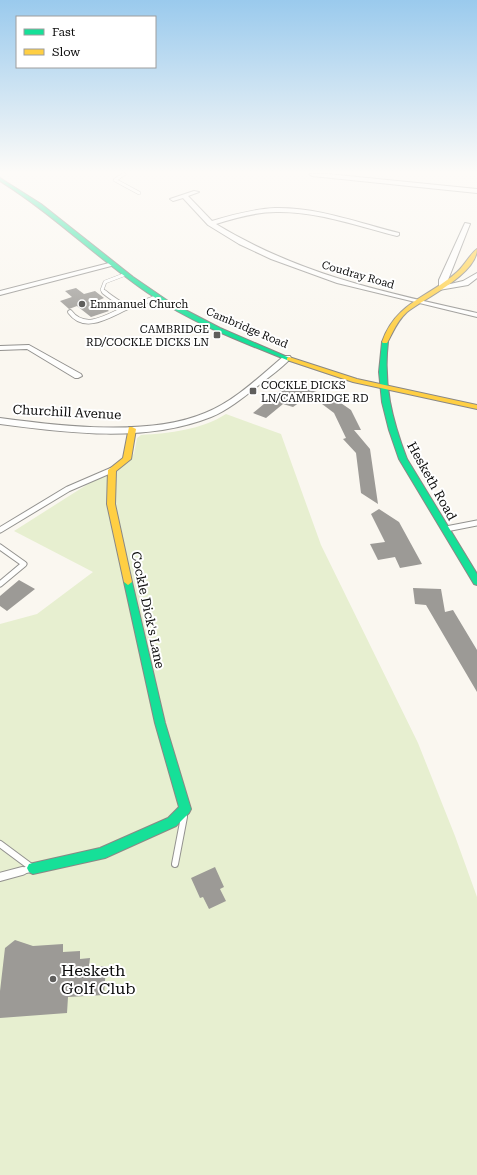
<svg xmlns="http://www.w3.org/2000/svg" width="477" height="1175" font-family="'Roboto Serif',serif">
  <rect width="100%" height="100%" fill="#faf7f0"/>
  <!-- green -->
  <path fill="#e7efd0" d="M226,414L281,434L321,545L418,743L455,836L477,897V1175H0V624L37,614L93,572L14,531L99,477L129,462L134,453L137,438L141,435C170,433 201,430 226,414Z"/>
  <!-- building -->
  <path fill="#9c9a96" d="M76,288L84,294L95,291L104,298L97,301L109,311L91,317L77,306L69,309L60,301L72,297L65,291Z
    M289,383L332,397L351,410L361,430H354L370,449L378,504L361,493L356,453L343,439L346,438L334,413L310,395L293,407L283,404L266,418L253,413Z
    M379,509L399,522L422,564L400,568L395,557L378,560L370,544L385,542L371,514Z
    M19,580L35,589L7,611L0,606V596Z
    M413,588L441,589L445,612L453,610L477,650V692L426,605L415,604Z
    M215,867L224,887L220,889L226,901L209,909L203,897L200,898L191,878Z
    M15,940L33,946L63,944V952L80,951V959L90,958L89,967L106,966L104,995L68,997L67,1013L0,1018V991L5,948Z"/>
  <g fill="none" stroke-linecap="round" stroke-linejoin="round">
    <defs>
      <path id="lane-far4" d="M124,174L115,180L139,193
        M106,293L102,290L105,282L126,274"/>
      <path id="lane-far3" d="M104,292C130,312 127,308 157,297
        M70,312C85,332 108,316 126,308"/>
      <path id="lane-far2" d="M446,529L477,523
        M0,530L68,489L112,470
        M0,547L24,564L0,584"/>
      <path id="lane-far1" d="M0,844L31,867
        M175,864L184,817
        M18,872L30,869"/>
      <path id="lane" d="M0,877L22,871"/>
      <path id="street" d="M309,174H328L477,189V193L312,176Z
        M194,191L199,192L188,196L212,221C232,215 254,209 275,208C317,207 359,223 399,233V235L397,236C358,226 317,211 276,212C256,212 235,218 216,224C300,275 383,292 477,313V317L337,283L271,259L239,244L208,225L183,198L173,201L170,199Z
        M465,223L470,224L446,285L463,281L477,273V278L468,285L439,290V280Z
        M113,262L116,264L115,265L0,295V291Z
        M29,345L81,374L82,376L78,378H75L27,349L0,350V346Z
        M284,356H290L291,358C282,368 269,377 259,385C244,397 228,410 211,417C146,443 67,433 0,424V418C60,426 148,437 205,413C235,401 260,376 284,356Z"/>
      <path id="fast" d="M0,178L41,204L133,277L168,301L220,328L292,359L289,361L287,360C239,341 190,322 148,293C97,258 53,214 0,181Z
        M385,340L388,342C383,384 392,420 407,459L477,574V585L474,584L399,459L389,430L382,402L379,372L382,342Z
        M128,579L132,582L165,723L191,809L189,813L176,826L105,858L33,874L29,872L27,868L29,864L100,848L168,818L179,807L155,723L124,582Z"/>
      <path id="slow" d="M477,249C477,274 425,298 407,312C397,321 393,332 387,343H383L382,342C396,302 428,298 457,272C464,266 471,253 477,249Z
        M289,357L357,379L477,405V409L353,382L287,360V358Z
        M129,427H132L136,429L131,459L116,471L115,504L132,582L128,585L124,582L107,504L108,470L123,458Z"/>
    </defs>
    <!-- lane-far4 casing -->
    <use href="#lane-far4" stroke="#93928f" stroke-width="4"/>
    <!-- lane-far3 casing -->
    <use href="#lane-far3" stroke="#93928f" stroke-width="5.5"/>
    <!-- lane-far2 casing -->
    <use href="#lane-far2" stroke="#93928f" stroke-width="7"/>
    <!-- lane-far1 casing -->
    <use href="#lane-far1" stroke="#93928f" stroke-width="8"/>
    <!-- lane casing -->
    <use href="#lane" stroke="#93928f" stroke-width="10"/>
    <!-- street casing -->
    <use href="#street" stroke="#93928f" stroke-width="2"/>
    <!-- fast casing -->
    <use href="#fast" stroke="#8a8885" stroke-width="2"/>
    <!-- slow casing -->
    <use href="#slow" stroke="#8a8885" stroke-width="2"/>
    <!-- lane-far4 -->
    <use href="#lane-far4" stroke="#fefefd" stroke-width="3"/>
    <!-- lane-far3 -->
    <use href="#lane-far3" stroke="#fefefd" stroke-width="4"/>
    <!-- lane-far2 -->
    <use href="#lane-far2" stroke="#fefefd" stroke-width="5"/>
    <!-- lane-far1 -->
    <use href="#lane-far1" stroke="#fefefd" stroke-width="6"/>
    <!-- lane -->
    <use href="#lane" stroke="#fefefd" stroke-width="8"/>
    <!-- street -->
    <use href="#street" fill="#fefefd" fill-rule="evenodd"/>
    <!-- fast -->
    <use href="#fast" fill="#16e098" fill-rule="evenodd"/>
    <!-- slow -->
    <use href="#slow" fill="#ffcf43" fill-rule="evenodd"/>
  </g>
  <!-- sky -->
  <linearGradient id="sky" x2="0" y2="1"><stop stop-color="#9acaed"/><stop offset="0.51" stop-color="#fdfbf8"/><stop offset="1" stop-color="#fdfbf8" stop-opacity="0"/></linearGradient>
  <rect width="477" height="338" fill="url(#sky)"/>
  <!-- markers -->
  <g fill="#5f5e5c" stroke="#fff" stroke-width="1.5">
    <circle cx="82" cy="304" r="4"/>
    <rect x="213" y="331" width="8" height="8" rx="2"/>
    <rect x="249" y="387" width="8" height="8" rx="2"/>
    <circle cx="53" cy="979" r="4"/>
  </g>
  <g text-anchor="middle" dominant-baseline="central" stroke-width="4" stroke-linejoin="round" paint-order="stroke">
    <!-- far-street labels -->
    <g font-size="11" fill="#0c0c0c" stroke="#fff">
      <text transform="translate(358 275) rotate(16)">Coudray Road</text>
      <text transform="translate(247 328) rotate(23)">Cambridge Road</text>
    </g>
    <!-- far-poi labels -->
    <g font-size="11" fill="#0c0c0c" stroke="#fff" text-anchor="start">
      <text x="90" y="304">Emmanuel Church</text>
      <text x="209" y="329" text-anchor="end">CAMBRIDGE<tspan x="209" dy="13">RD/COCKLE DICKS LN</tspan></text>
      <text x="261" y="385">COCKLE DICKS<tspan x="261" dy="13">LN/CAMBRIDGE RD</tspan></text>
    </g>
    <!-- street labels -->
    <g font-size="13" fill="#0c0c0c" stroke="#fff">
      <text transform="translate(67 412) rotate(3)">Churchill Avenue</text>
      <text transform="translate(432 481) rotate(61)">Hesketh Road</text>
      <text transform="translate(148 610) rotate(78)">Cockle Dick's Lane</text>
    </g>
    <!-- near-poi labels -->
    <g font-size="16" fill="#0c0c0c" stroke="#fff" text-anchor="start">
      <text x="61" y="970">Hesketh<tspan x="61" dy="18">Golf Club</tspan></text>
    </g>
  </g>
  <!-- legend -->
  <rect x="16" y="16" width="140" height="52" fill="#ffffff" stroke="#9e9e9e"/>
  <rect x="24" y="29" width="20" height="6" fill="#16e098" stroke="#9e9e9e"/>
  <text x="52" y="36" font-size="12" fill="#0c0c0c">Fast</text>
  <rect x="24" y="49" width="20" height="6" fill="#ffcf43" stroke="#9e9e9e"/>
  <text x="52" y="56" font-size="12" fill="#0c0c0c">Slow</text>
</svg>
